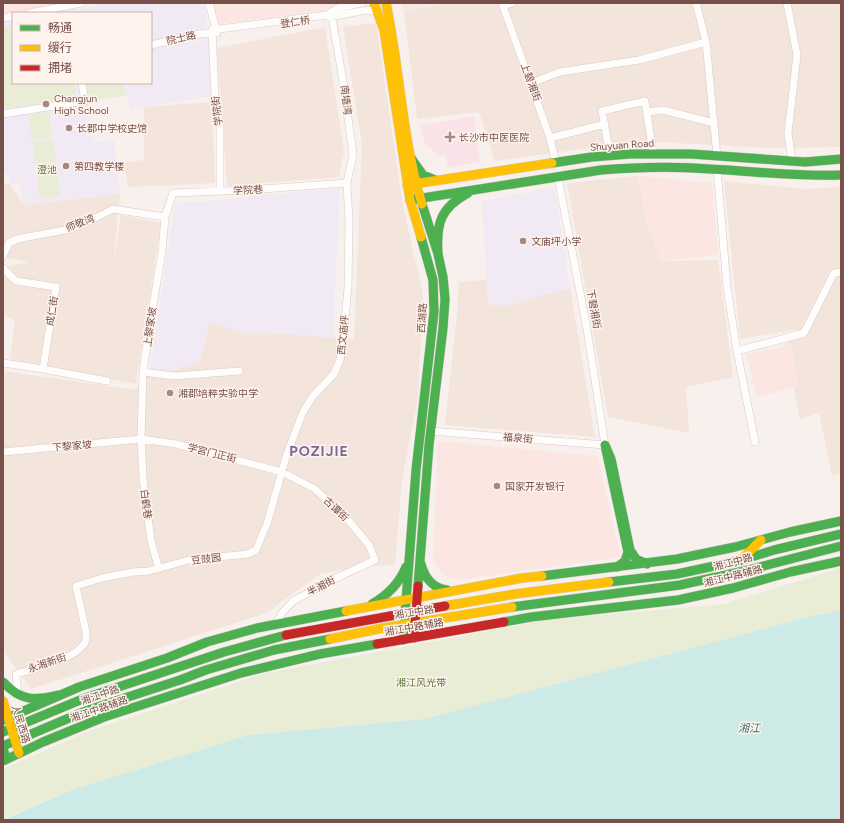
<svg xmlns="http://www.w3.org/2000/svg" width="844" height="823" font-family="Figtree,'Noto Sans SC',sans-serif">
  <rect width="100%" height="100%" fill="#f8f0ec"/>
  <!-- residential -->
  <path fill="#f3e4dc" d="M445,3H841V147L767,148L638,141L495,161L479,112L417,119L404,12Z
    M376,23L403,206L423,295L418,398L402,479L395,565L355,567L320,574L266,613L31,689L3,651V371L136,390L150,368L176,370L209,322L354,339L362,144L343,27Z
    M325,27L344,152L339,177L227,186L217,48Z
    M212,102L215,183L128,187L124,163L144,160V107Z
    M638,176L646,220L661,261L718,260L733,377L686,387L689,433L608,417L567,183Z
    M724,181L805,189L841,187V473L832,476L819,413L800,419L785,346L797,329L740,339Z
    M3,184H10L24,205L120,194L113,265L121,215L161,223L136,384L10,359L15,320L3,316V286L5,274L8,266L30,262L3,257Z
    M487,280L488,305H509L570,288L595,437L445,425L457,314L459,282Z"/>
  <!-- commercial -->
  <path fill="#fbe6e2" d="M3,3H81L30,13H13L3,18Z
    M209,3H343L327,10L215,25Z
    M401,3H439L404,12Z
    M638,176L712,183L718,255L661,261L646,220Z
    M792,345L798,385L757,398L746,354Z
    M438,441L597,456L621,557L460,580L442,575L433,561Z"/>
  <!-- education -->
  <path fill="#f1e9f3" d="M108,3H204L209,38L212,96L130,109L128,96L88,101L93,143L114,140L120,194L23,205L20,182L10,184L9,174H3V23L13,21V83H151V13H56Z
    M555,187L570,288L509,305H488L482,201Z
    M340,188L333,338L271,333H240L210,322L200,361L176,370L150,368L175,204Z"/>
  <!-- medical -->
  <path fill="#fae3e8" d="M474,116L480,162L448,168L446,156L438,155L425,144L420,126Z"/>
  <!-- green -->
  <path fill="#e9edd6" d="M13,26V83H74L76,97L3,109V28Z
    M86,83H123L125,96L88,101Z
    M49,112L52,137L32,140L29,115Z
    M53,139L60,195L40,198L33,142Z
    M841,568V610L812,616L424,719L249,735L74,789L3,819V769L89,731L262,674L546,620L724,604Z"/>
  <!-- water -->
  <path fill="#cdeae6" d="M841,610V820H3L74,789L249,735L424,719L812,616Z"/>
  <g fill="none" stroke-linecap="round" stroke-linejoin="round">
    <defs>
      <path id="street" d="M209,3L217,33
        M502,3L550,138L556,163
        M696,3L706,42L717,156
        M787,3L797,55L788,133L792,161
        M503,6L512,3
        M30,13L81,3
        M329,17L367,10L378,12
        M3,18L13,16
        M151,45L200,34L215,33
        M531,83L560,72L639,60L706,42
        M648,112L663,110L714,123
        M3,114L85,101L82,83
        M550,138L605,124
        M610,155L602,111L645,101L653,153
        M717,168L727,287L737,351L755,442
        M220,191V128L215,95L212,30L327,15L338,8L362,3
        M3,256L9,243L17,239L70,229L84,224L113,209L165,217
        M3,268L16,281L56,287L43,369
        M737,351L804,333L834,273L841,272
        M3,363L43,369L107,381
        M143,372L175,376L239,371
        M430,431L605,445L587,329L558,177
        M3,452L141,439L176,444L282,472L315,489L349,521L369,545L375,560L334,579L293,601L281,614L277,624
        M159,569L151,541L143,478L141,439L143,372L151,317L162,252L165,217L173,193L247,190L347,183
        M18,695L16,674C33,669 74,660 84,644C87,641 86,636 86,632L76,586L102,578L133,572L149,571L189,560L248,554L256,550L267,524L286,457L302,414L313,396L334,374L340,360L342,349L348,288L349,222L347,183L353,154L342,75L332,17"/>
      <path id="fast" d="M411,158L423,175L435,180
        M552,163L592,157L630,154H691L805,162L841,159
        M410,200L601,170C638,167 674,166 710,169C754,171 797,177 841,175
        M438,254C436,224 440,208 468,193
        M421,564C425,578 432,588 447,590
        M617,567L625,561L628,552L605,445L611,459L630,550L636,559L647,564
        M542,576L677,559L735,547L790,532L841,521
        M609,582L677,574L742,560L774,550L841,534
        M418,586L429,445L443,328L445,299L443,277L438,254L422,204
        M372,604C388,595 399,584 406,567
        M512,607L680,585L744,571L841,546
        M504,622L531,617L678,600L733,588L790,572L841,561
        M403,640L416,470L434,312L433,280L421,237
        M3,682C21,701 34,701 58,695
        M3,720L79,687L167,658L207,642L257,628L346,611
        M3,732L85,698L224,652L286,635
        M3,746L88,710L180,680L206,670L274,650L330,639
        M3,748L6,759
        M3,761L43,742L104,717L241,673L320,654L377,644"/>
      <path id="slow" d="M374,3L384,30L410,200L421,237
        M386,3C400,69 402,139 422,204
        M407,185L552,163
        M743,558L761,540
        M445,606L515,594L609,582
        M346,611L522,578L542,576
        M330,639L383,628L512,607
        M3,701L19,753"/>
      <path id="jam" d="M286,635L445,606
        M414,638L418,586
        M377,644L504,622"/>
    </defs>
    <!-- street casing -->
    <use href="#street" stroke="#d6ccc8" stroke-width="8"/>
    <!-- fast casing -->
    <use href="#fast" stroke="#d9ccc9" stroke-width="10"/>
    <!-- slow casing -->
    <use href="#slow" stroke="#d9ccc9" stroke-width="10"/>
    <!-- jam casing -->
    <use href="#jam" stroke="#d9ccc9" stroke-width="10"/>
    <!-- street -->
    <use href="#street" stroke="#fefdfc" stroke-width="7"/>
    <!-- fast -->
    <use href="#fast" stroke="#4caf50" stroke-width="9"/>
    <!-- slow -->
    <use href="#slow" stroke="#ffc107" stroke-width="9"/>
    <!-- jam -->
    <use href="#jam" stroke="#c62828" stroke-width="9"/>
  </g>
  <!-- markers -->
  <g fill="#a48883" stroke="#fff4ed" stroke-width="1.5">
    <circle cx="46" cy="104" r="4"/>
    <circle cx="69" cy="128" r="4"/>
    <path d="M448 131h4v4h4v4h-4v4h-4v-4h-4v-4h4z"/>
    <circle cx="66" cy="166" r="4"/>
    <circle cx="523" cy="241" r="4"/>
    <circle cx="170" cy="393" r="4"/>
    <circle cx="497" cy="486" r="4"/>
  </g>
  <g text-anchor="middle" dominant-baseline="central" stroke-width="3" stroke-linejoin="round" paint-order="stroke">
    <!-- street labels -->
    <g font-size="10" fill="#77504a" stroke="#fff4ed">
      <text transform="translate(295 22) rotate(-8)">登仁桥</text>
      <text transform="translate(181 38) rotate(-13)">院士路</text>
      <text transform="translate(531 82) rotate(70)">上碧湘街</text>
      <text transform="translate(346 100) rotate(83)">南墙湾</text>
      <text transform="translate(217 111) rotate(-97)">学院街</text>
      <text transform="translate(622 145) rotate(-4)">Shuyuan Road</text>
      <text transform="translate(248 190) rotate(-3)">学院巷</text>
      <text transform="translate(80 223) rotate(-21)">师敬湾</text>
      <text transform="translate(594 309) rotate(80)">下碧湘街</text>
      <text transform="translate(52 311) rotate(-81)">成仁街</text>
      <text transform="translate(422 318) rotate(-86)">西湖路</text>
      <text transform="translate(150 327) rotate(-82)">上黎家坡</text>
      <text transform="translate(343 335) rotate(-84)">西文庙坪</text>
      <text transform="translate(518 438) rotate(5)">福泉街</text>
      <text transform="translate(72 446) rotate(-5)">下黎家坡</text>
      <text transform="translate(212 453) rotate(14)">学宫门正街</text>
      <text transform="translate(146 504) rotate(82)">白鹤巷</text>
      <text transform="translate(336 509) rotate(43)">古谭街</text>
      <text transform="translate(206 559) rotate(-7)">豆豉园</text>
      <text transform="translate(733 562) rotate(-15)">湘江中路</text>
      <text transform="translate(733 576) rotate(-14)">湘江中路辅路</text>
      <text transform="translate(321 586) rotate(-27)">半湘街</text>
      <text transform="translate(414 612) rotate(-9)">湘江中路</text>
      <text transform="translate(414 627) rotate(-10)">湘江中路辅路</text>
      <text transform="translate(47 663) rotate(-19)">永湘新街</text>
      <text transform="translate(100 695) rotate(-19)">湘江中路</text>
      <text transform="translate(99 709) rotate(-19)">湘江中路辅路</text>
      <text transform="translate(21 724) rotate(73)">人民西路</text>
    </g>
    <!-- poi labels -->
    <g font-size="10" fill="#77504a" stroke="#fff4ed" text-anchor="start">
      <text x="54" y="98">Changjun<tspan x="54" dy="12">High School</tspan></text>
      <text x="77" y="128">长郡中学校史馆</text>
      <text x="459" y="137">长沙市中医医院</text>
      <text x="74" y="166">第四教学楼</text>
      <text x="531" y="241">文庙坪小学</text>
      <text x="178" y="393">湘郡培粹实验中学</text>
      <text x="505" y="486">国家开发银行</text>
    </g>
    <!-- park labels -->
    <g font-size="10" fill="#5c783f" stroke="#fff4ed">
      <text x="47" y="169">澄池</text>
      <text x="421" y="682">湘江风光带</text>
    </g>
    <!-- water labels -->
    <g font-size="11" font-style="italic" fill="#3a7672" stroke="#fff4ed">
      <text x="749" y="728">湘江</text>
    </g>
    <!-- district labels -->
    <g font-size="14" font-weight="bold" letter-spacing="1" fill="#7d669b" stroke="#fff4ed">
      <text x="319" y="451">POZIJIE</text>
    </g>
  </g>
  <!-- border -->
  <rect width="844" height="823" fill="none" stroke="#77504a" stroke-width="8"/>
  <!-- legend -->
  <rect x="12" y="12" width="140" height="72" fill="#fff4ed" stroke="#c9b2ac"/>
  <rect x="20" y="25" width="20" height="6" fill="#4caf50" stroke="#c9b2ac"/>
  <text x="48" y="32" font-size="12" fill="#77504a">畅通</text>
  <rect x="20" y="45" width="20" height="6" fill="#ffc107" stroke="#c9b2ac"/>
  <text x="48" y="52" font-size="12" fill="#77504a">缓行</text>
  <rect x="20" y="65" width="20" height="6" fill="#c62828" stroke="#c9b2ac"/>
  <text x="48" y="72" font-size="12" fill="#77504a">拥堵</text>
</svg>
